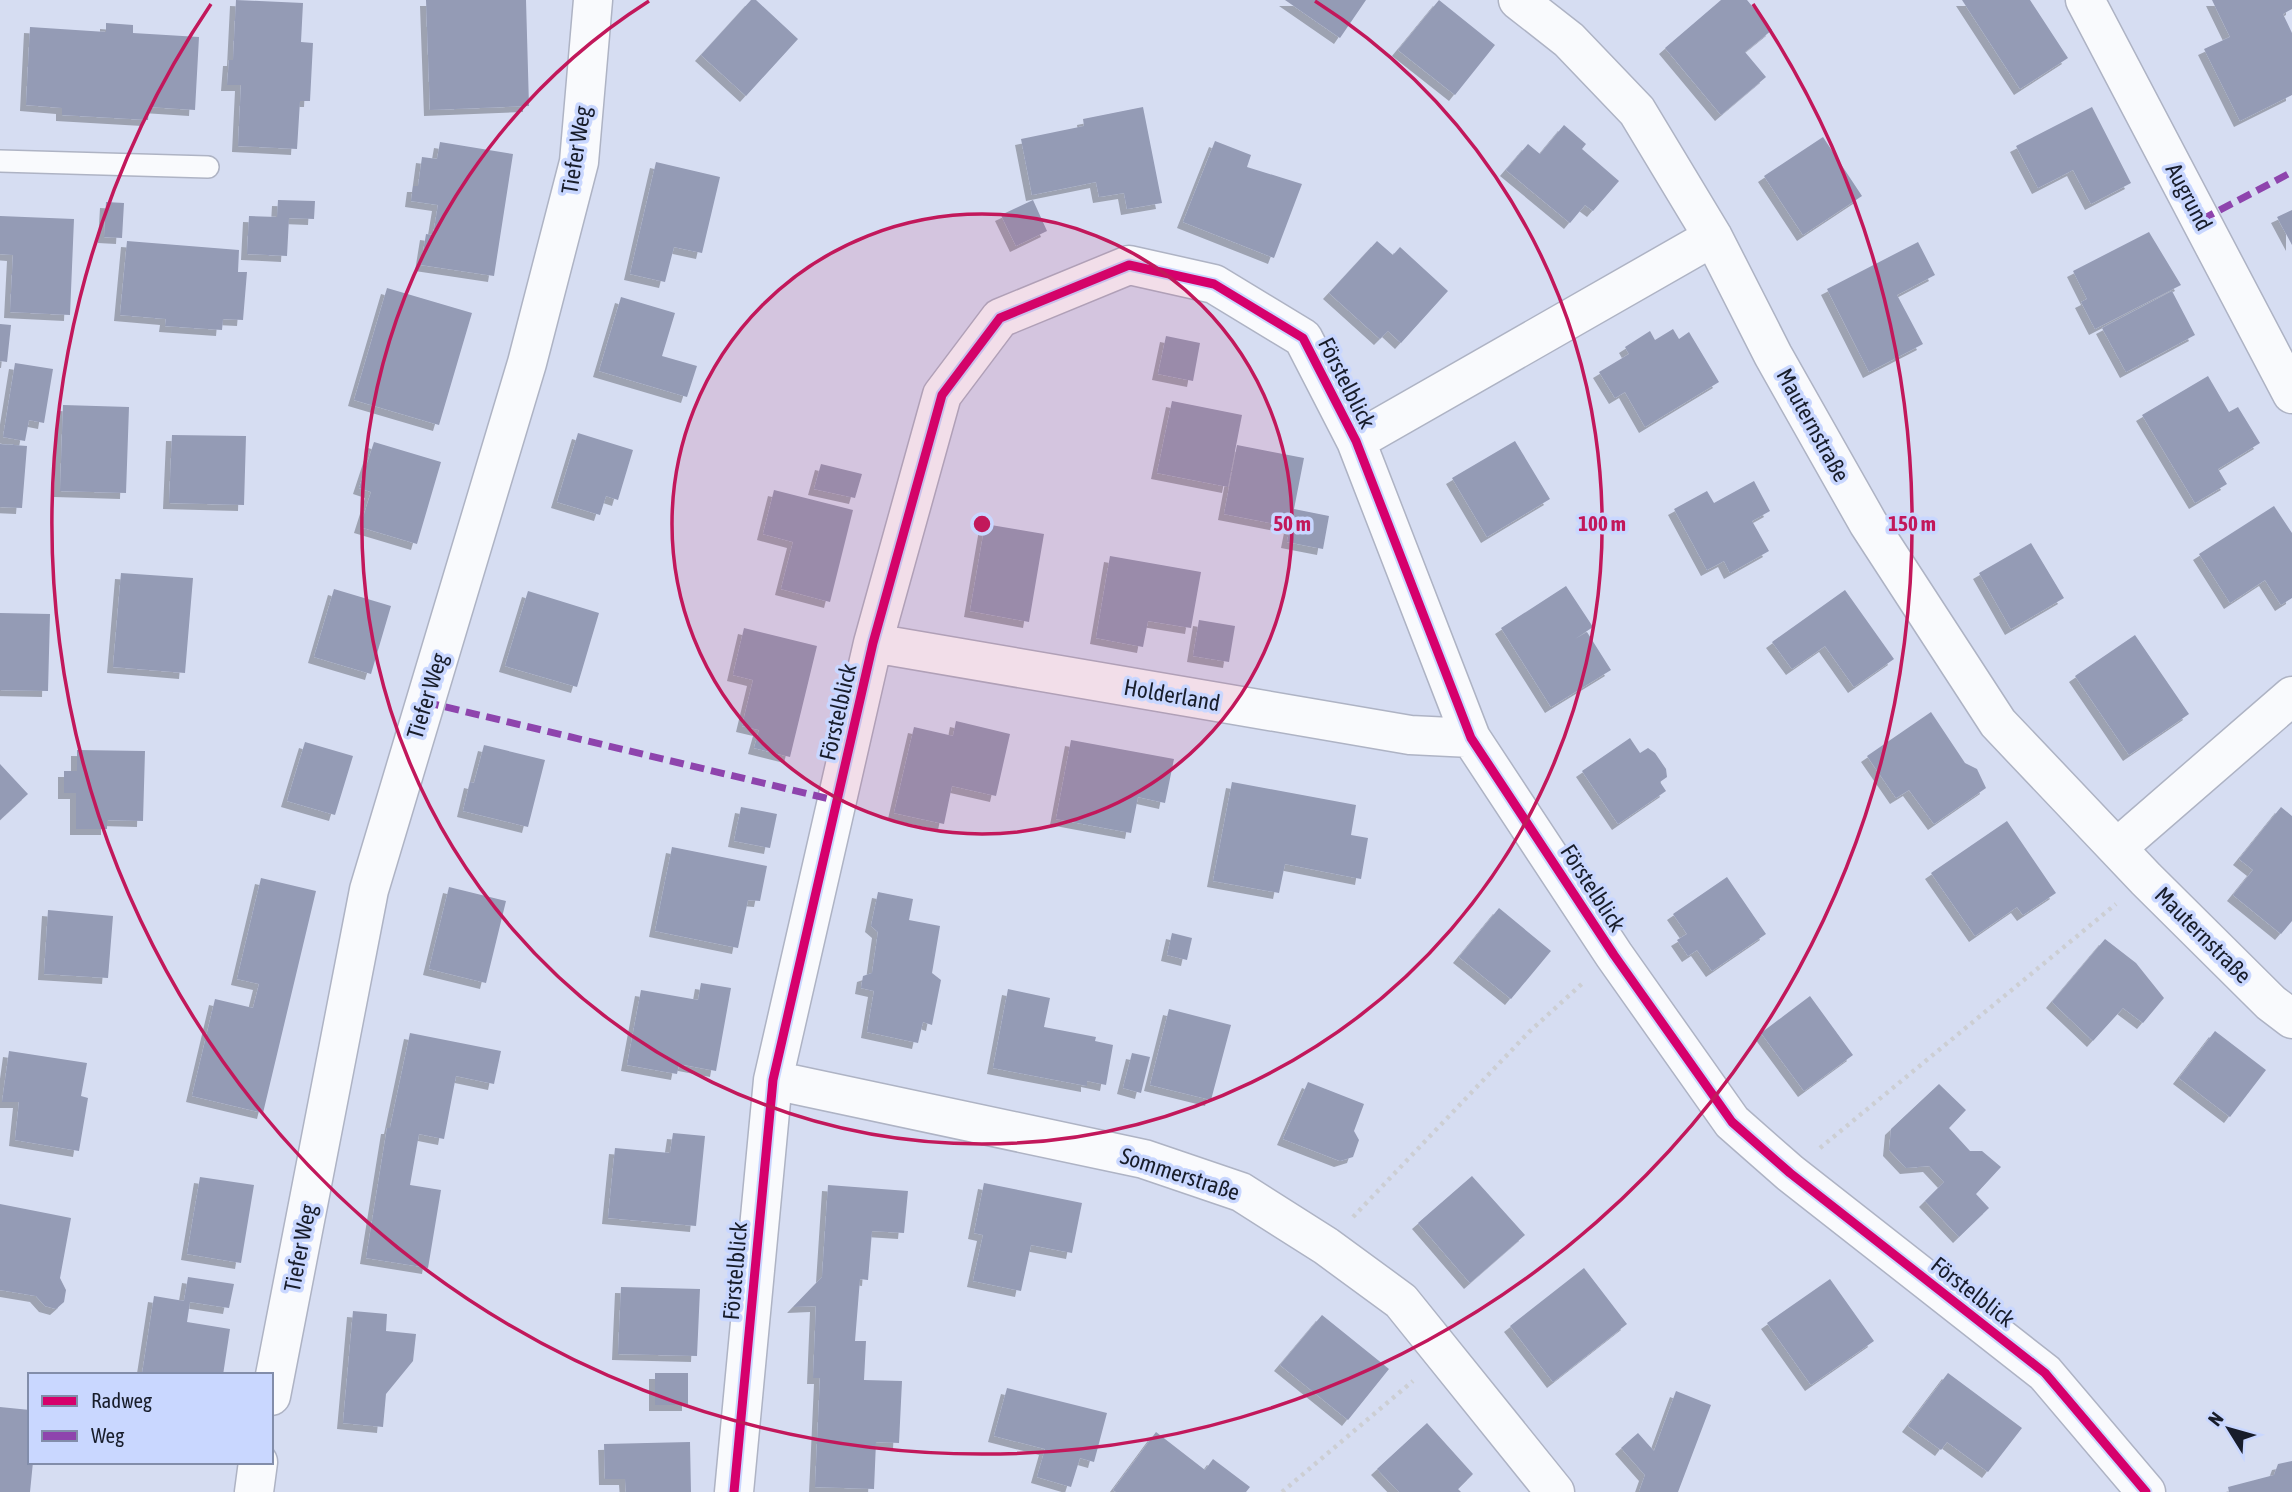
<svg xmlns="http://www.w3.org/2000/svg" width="2292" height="1492" font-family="'Asap Condensed',sans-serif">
  <defs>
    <filter id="shadow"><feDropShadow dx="-6" dy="6" stdDeviation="0" flood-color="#0004"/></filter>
  </defs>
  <rect width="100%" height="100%" fill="#d6ddf2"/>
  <!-- building -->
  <path fill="#949bb5" filter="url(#shadow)" d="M236,0L303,3L301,42L313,43L310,101H300L297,149L238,146L241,85H227L229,60H233Z
    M426,0H526L529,106L430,110Z
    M751,0H756L798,39L746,96L701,55Z
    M1285,0H1366L1340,38Z
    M1439,0L1495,45L1455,95L1398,50Z
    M1721,0H1747L1772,30L1745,52L1766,77L1721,115L1665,48Z
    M1962,0H2030L2068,58L2020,89Z
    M2212,0H2292V9L2283,14L2292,33V95L2240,121L2204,49L2230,37Z
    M106,23L133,25V33L199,37L195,110L149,107L148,120L62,115V108L26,105L30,27L106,32Z
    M1143,107L1162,203L1127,209L1124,193L1099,197L1096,182L1032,195L1021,139L1084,126L1083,119Z
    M2092,107L2131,183L2091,204L2073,170L2038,188L2016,146Z
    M1564,125L1586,144L1582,149L1619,181L1593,211L1585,205L1570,223L1506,170L1528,144L1540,154Z
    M1823,137L1862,196L1803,235L1764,176Z
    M1215,141L1251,155L1247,167L1302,184L1274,258L1183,222Z
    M440,142L513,154L494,276L421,265L426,234L433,235L438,205L411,201L413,186H418L422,157L437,159Z
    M656,162L720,177L702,253L674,247L665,282L630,274Z
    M278,200L315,201L314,219L289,218L287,256L247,254L249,216L277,217Z
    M1033,200L1047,231L1016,246L1001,215Z
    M106,202L124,203L122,238L104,237Z
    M2292,210V245L2277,217Z
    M0,216L74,219L70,315L10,312L13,255L0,254Z
    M2149,232L2181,285L2095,329L2081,302L2087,299L2073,271Z
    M127,241L239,250L238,272H247L243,320L223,319L222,330L165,326L166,319L120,315Z
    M1377,241L1393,255L1400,247L1448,291L1401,343L1388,331L1380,339L1329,293Z
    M1918,242L1935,275L1897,295L1923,344L1869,372L1827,289Z
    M387,288L472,313L439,425L354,400Z
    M2172,291L2195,335L2126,372L2102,328Z
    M621,297L675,313L662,356L697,366L687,397L599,371Z
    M0,324L11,325L7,362L0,361Z
    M1673,329L1679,339L1689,332L1719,382L1645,427L1625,392L1615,398L1599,372L1629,354L1625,347L1650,331L1655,340Z
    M1166,336L1200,343L1193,381L1158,374Z
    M15,363L53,369L44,423L29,420L25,441L3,437Z
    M2208,376L2229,412L2238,407L2260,443L2218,469L2227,484L2195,503L2142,415Z
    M1172,401L1242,415L1228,487L1157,473Z
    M63,405L129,407L126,493L60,491Z
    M578,433L633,450L618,500L606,496L600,515L557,502Z
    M172,435L246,436L244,505L169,503Z
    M1515,441L1550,499L1487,537L1452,478Z
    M374,442L441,462L417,544L360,527L371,492L359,488Z
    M0,444L27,446L22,508L0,507Z
    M1237,445L1304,458L1294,509L1329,516L1323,549L1287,542L1290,527L1224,514Z
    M821,464L862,474L855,498L814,489Z
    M1754,481L1770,511L1752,521L1769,551L1730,573L1724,561L1707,570L1674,509L1707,491L1714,503Z
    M774,490L853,510L830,602L781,589L793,542L763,534Z
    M2274,506L2292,533V598L2281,605L2265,580L2230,603L2199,554Z
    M985,524L1044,534L1029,622L970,611Z
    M2031,543L2064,598L2011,629L1979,573Z
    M1110,556L1201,572L1191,628L1148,621L1143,647L1096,638Z
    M121,573L193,578L185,673L113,667Z
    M1566,586L1593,627L1575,639L1587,632L1611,670L1551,707L1501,628Z
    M334,589L391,606L371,674L314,657Z
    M1845,590L1894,659L1854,687L1825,646L1792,669L1772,642Z
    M528,591L599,613L577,687L505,666Z
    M0,613L50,614L48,691L0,690Z
    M1199,620L1235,626L1229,662L1193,656Z
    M744,628L817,646L790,757L754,748L759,730L742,726L753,680L733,675Z
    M2135,635L2189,714L2129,755L2075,676Z
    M1931,712L1965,763L1977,769L1986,788L1934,824L1909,790L1896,798L1867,756Z
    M956,721L1010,734L996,796L952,786L944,824L894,813L914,727L953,736Z
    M1630,738L1640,753L1648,748L1655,753L1666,769L1667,777L1660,782L1666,791L1618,824L1582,771Z
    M1071,740L1174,759L1165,803L1138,797L1131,833L1056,819Z
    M305,742L353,756L335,815L287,801Z
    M484,745L545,760L528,827L463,811L470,782L474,783Z
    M77,750L145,751L143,821L107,820V829H76V793H64V771H77Z
    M0,764L28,794L0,820Z
    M1232,782L1356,805L1351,835L1368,838L1361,879L1285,864L1279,893L1213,881Z
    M741,807L777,814L770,848L734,841Z
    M2281,807L2292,816V921L2281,934L2233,895L2253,870L2239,859Z
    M2007,821L2056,893L2023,915L2017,907L1975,936L1931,873Z
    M672,847L767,866L760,901L748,900L738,948L655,931Z
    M1727,877L1766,934L1712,971L1697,950L1688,956L1677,940L1687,934L1673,914Z
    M261,878L316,891L263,1113L192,1096L215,999L253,1008L259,984L237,979Z
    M449,887L506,901L486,983L429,969Z
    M878,892L913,899L909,920L940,926L932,973L941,980L932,1025L923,1022L918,1043L867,1032L874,991L861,988L863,976L872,973L878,932L871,926Z
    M1499,908L1551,951L1511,999L1459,957Z
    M48,910L113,916L108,978L44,974Z
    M1172,933L1192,938L1187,960L1167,955Z
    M2105,939L2136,963L2164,998L2143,1023L2123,1008L2093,1041L2052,1002Z
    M701,983L731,988L716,1071L679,1064L677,1074L627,1065L641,990L698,1000Z
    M1008,989L1050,998L1044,1027L1096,1037L1095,1041L1113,1045L1106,1085L1087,1081V1086L993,1068Z
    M1810,996L1853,1055L1804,1091L1761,1033Z
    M1169,1009L1231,1025L1211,1100L1150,1085Z
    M2215,1031L2266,1070L2230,1117L2179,1078Z
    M410,1033L501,1051L494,1084L456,1076L444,1139L419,1134L410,1185L441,1190L428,1268L366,1258L387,1128H390Z
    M9,1051L87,1063L81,1096L88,1098L79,1151L15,1140L19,1102H2Z
    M1132,1053L1150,1057L1141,1093L1123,1088Z
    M1308,1082L1364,1104L1354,1131L1359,1140L1353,1157L1340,1161L1283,1139Z
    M1939,1084L1966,1110L1949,1128L1970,1151H1982L2001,1167L1976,1194L1989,1208L1959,1237L1925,1201L1944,1182L1929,1166L1906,1168L1889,1150L1891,1129Z
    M673,1133L705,1136L696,1226L608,1218L615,1148L670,1153Z
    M1472,1176L1525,1235L1470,1283L1418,1223Z
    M200,1177L254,1185L241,1263L187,1254Z
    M984,1183L1082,1203L1072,1253L1031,1245L1021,1291L973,1281L983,1235L974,1233Z
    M828,1185L908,1191L904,1233L872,1231L868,1280L860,1279L855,1341H866L864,1380L902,1381L899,1443L876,1442L874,1489L815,1487L820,1378H813L816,1306L793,1307L822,1277Z
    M0,1204L71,1218L60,1278L66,1290L64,1302L56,1309L45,1306L36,1296L0,1290Z
    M1584,1268L1627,1324L1553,1382L1510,1326Z
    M188,1277L234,1284L229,1308L190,1302L187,1322L230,1329L223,1375L142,1374L154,1296L184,1301Z
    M1830,1279L1874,1341L1811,1385L1767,1323Z
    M621,1287L700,1289L697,1356L618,1354Z
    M353,1311L387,1314L386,1331L416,1334L413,1361L386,1394L383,1427L343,1423Z
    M1322,1315L1389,1369L1348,1420L1280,1365Z
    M655,1373H688V1405H655Z
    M1948,1373L2022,1428L1988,1472L1947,1442L1941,1450L1908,1426Z
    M1007,1388L1107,1413L1094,1462L1080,1458L1071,1487L1037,1477L1045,1449L994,1436Z
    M1676,1391L1711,1405L1678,1492H1639L1645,1475L1621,1448L1638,1433L1654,1451Z
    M0,1407L30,1410V1462H33L30,1492H0Z
    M1427,1423L1473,1474L1458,1489L1461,1492H1399L1377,1469Z
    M1156,1432L1205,1470L1213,1459L1250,1487L1246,1492H1116L1113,1490Z
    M690,1442L691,1492H626L625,1479H605L604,1444Z
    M2292,1461V1492H2229L2228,1487L2274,1475L2278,1464Z"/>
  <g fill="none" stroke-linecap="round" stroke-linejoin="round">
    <defs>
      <path id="lane" d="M0,161L208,167"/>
      <path id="street" d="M1518,0L1569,40L1637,111L1713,237L1773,355L1868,523L1998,723L2146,879L2271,1003L2292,1019
        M2085,0L2292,394
        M1356,441L1713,237
        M873,643L1410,735L1471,738
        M2118,847L2292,696
        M773,1080L1144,1159L1241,1192L1326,1246L1401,1301L1555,1492
        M271,1396L369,890L527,363L579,162L593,0
        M254,1492L258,1462
        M734,1492L773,1080L873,643L942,395L1000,318L1129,265L1214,284L1303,338L1356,441L1471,738L1614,955L1732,1122L1790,1173L2045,1373L2146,1492"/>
    </defs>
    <!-- lane casing -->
    <use href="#lane" stroke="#aeb3c4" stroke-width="24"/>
    <!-- street casing -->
    <use href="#street" stroke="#aeb3c4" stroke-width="41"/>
    <!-- path -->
    <path stroke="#ccced3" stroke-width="4.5" stroke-dasharray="3.5 5" stroke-linecap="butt" d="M1820,1148L2116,904
      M1353,1217L1529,1032L1585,981
      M1282,1492L1413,1381"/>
    <!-- lane -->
    <use href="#lane" stroke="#f9fafd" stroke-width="21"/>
    <!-- street -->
    <use href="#street" stroke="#f9fafd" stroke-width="38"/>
    <!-- quiet -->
    <path stroke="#8e44ad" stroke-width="7" stroke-dasharray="14 7" stroke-linecap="butt" d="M2201,220L2292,172
      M425,702L838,801"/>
    <defs>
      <path id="cycleway" d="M734,1492L773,1080L873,643L942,395L1000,318L1129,265L1214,284L1303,338L1356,441L1471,738L1614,955L1732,1122L1790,1173L2045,1373L2146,1492"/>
    </defs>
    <!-- cycleway casing -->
    <use href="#cycleway" stroke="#c9d7ff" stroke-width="13"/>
    <!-- cycleway -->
    <use href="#cycleway" stroke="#d6006c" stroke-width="9"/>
  </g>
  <!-- distance rings -->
  <circle cx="982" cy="524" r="310" fill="#c2185b" fill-opacity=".12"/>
  <g fill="none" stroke="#c2185b" stroke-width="3.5">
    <circle cx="982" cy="524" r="310"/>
    <path d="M1315 1A620 620 0 1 1 649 1"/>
    <path d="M1753 4A930 930 0 1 1 211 4"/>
  </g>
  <g text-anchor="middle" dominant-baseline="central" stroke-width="7" stroke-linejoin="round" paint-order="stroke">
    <!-- street labels -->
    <g font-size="23" fill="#181d2b" stroke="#c9d7ff">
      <text transform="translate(576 150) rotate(-81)">Tiefer Weg</text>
      <text transform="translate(2189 197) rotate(62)">Augrund</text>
      <text transform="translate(1347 383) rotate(63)">Förstelblick</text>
      <text transform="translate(1813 425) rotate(61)">Mauternstraße</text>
      <text transform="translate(1172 695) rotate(10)">Holderland</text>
      <text transform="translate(427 696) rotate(-73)">Tiefer Weg</text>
      <text transform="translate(838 712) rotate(-77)">Förstelblick</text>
      <text transform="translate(1593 888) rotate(57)">Förstelblick</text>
      <text transform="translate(2203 935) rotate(45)">Mauternstraße</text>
      <text transform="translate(1180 1174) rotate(18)">Sommerstraße</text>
      <text transform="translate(300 1248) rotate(-79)">Tiefer Weg</text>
      <text transform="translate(735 1271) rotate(-85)">Förstelblick</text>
      <text transform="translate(1973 1292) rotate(38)">Förstelblick</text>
    </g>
  </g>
  <circle cx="982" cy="524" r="10" fill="#c2185b" stroke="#c9d7ff" stroke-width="3.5"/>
  <g font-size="21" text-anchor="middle" font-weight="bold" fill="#c2185b" stroke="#c9d7ff" stroke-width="7" stroke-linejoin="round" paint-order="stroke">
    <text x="1292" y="531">50 m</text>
    <text x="1602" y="531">100 m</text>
    <text x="1912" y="531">150 m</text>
  </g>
  <!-- legend -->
  <rect x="28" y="1373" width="245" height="91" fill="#c9d7ff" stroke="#828daa" stroke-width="2"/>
  <rect x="42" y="1396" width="35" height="10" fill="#d6006c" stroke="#828daa" stroke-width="2"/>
  <text x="91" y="1408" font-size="21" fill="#181d2b">Radweg</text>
  <rect x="42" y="1431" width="35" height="10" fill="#8e44ad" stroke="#828daa" stroke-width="2"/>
  <text x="91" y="1443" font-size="21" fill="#181d2b">Weg</text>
  <!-- north arrow -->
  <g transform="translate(2229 1429) rotate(307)" stroke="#c9d7ff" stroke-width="5" paint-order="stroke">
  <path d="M0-5L12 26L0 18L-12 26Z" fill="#181d2b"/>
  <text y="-10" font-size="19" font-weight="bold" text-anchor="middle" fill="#181d2b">N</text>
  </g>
</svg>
